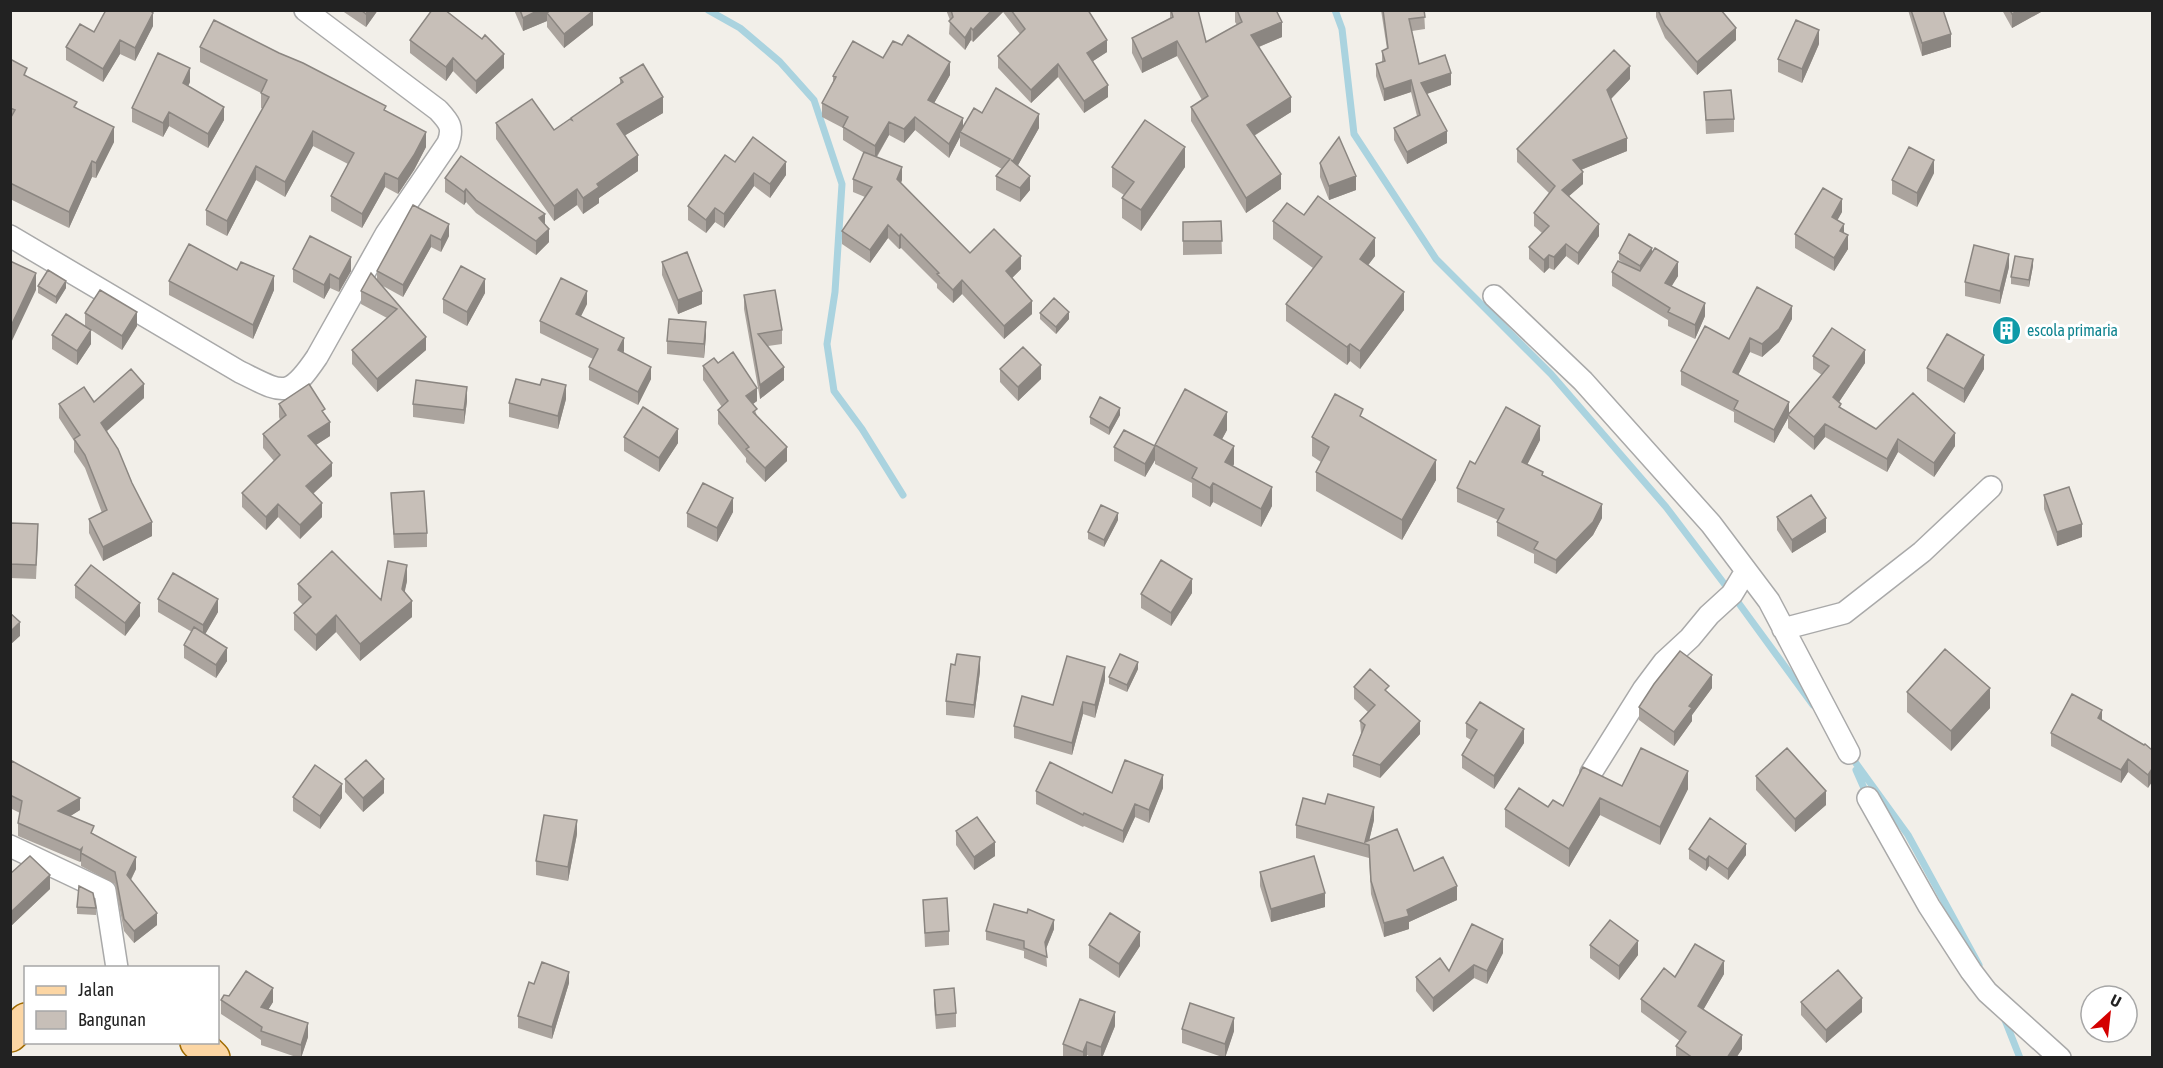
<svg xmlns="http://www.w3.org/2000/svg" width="2163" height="1068" font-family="'Asap Condensed',sans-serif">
  <rect width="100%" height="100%" fill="#f2efe9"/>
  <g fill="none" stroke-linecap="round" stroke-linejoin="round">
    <!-- stream -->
    <path stroke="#aad3df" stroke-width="7" d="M708,10L740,28L780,62L814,100L842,184L835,292L827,344L834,391L862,429L903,495
      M1335,10L1342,29L1354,134L1436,259L1551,374L1666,507L1732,594L1813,705
      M1850,755L1908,835L1979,965
      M1856,770L1867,795
      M2003,1015L2020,1058"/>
    <defs>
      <path id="street" d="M10,236L240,372C283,393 288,400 317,357L386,234L448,143C454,127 449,122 438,110L305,10
        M1494,296L1583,381L1711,524L1769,601L1849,753
        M1783,629L1844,613L1922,552L1991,487
        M1591,773L1643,690L1664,662L1690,638L1709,615L1732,594L1746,571
        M1868,798L1929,906L1971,971L1987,992L2060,1058
        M10,846L105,891L117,968"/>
      <path id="primary" d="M10,1035L26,1020
        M197,1042L213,1058"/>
    </defs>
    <!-- street casing -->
    <use href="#street" stroke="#a9a9a9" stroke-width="24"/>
    <!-- primary casing -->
    <use href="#primary" stroke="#a06b00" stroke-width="36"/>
    <!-- street -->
    <use href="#street" stroke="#fff" stroke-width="21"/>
    <!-- primary -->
    <use href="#primary" stroke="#fcd6a4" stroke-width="33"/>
  </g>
  <!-- wall -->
  <path fill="#aba49e" d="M341,10H378L366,27Z
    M514,10H592L593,25L564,48L547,27V21L523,31Z
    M946,10H1088L1107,52L1093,61L1108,97L1084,113L1058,77L1031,103L998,68V56L1020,34L1003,12L973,42L971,40L965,50L949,34L950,20Z
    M1170,10H1198L1206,42L1237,25L1235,22V10H1276L1282,37L1259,47L1291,112L1254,136L1281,189L1246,213L1191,121V107L1202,100L1177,56L1142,73L1132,53V38L1170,18Z
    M1381,10H1424L1425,29L1412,31L1419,64L1451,85L1427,94L1447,143L1407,164L1394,140V128L1417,116L1411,92L1384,101L1376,76V64L1382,62V51L1387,49Z
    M1656,10H1721L1736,40L1697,75L1665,38L1656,17Z
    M1908,10H1943L1951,47L1922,56Z
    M2002,10H2041V12L2012,28Z
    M153,26L135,61L120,54L103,82L66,60V47L94,32Z
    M410,40L504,68L476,94L453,71L446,81L410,53Z
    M1819,44L1802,83L1778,72V59Z
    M200,47L386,111L426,147L414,170L398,194L385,187L362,228L331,211V196L348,164L313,146L285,197L256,180L227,236L206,225V210L263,109L261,108V93L200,62Z
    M883,58L950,75L934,103L963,127L982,113L1039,128L1018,165L1030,190L1020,202L996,190V176L1002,169L960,146V137L949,158L915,130L904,143L889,135L877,157L902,180L901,183L970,253L1021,269L1012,278L1032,314L1004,339L962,294L953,303L937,288V284L901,248L899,249L888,238L870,263L842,244V231L865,197L853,192V179L864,153L843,140V128L822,117V103L833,82V76Z
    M10,59L27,76L77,108L114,142L96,178L92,177L69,228L10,199Z
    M620,78L663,113L624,136L638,171L599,198V203L583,214L577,205L554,221L496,139V123L554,130L620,84Z
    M1630,79L1611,99L1627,151L1581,170L1583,184L1569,196L1599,236L1578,265L1566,256L1554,270L1549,268L1544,273L1529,259V247L1542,233L1534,226V213L1550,194L1517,162V149Z
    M190,82L188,86L224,120L208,148L169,126L163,137L132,122V108Z
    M1704,92L1734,119V132L1706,134Z
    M735,162L786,175L770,198L754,186L724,228L715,222L706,233L688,220V206Z
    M1320,163L1356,190L1329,200L1320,177Z
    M1112,167H1185L1141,231L1122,218V198L1124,195L1112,187Z
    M1934,173L1917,207L1892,194V180Z
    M445,178L545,224L549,242L536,255L476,213L466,202L464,205L445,192Z
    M413,205L449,236L441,252L431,247L403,297L383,286L426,350L377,392L352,364V350L387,318L361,304V291L377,280V271Z
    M1842,212L1837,220L1844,233L1848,249L1834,271L1795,248V234Z
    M1304,215L1375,256L1368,265L1404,310L1360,369L1350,361L1347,365L1286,321V304L1313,268L1273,239V221Z
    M1221,221L1222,254L1183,255V222Z
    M1619,253H1652L1678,276L1671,286L1705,316L1695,339L1668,326V320L1612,286V272L1628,266L1619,260Z
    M662,262L702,304L678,314L662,275Z
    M2033,266L2029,287L2011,284V277Z
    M2009,267L2000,304L1965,296V282Z
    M293,269L351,271L339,292L330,288L324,299L293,282Z
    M237,270L274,290L253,339L169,295V281Z
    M38,286L66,288L56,304L38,293Z
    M485,293L467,326L443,313V299Z
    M744,295L782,330V344L768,346L784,380L760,399L744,309Z
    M587,304L581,316L624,351L623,353L651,379L638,405L589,380V367L593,359L540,333V321Z
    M85,313L137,326L122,350L91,330V344L77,365L52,349V335L85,326Z
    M1040,313L1069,319L1056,334L1040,319Z
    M1792,319L1779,342L1762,357L1750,352L1738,374L1789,413L1822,375L1813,369V356L1865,363L1839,402L1841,409L1876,429L1955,446L1934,477L1898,452L1887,472L1825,437L1814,450L1788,428V418L1774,443L1734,422V412L1681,385V371L1729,339Z
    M706,335L704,358L667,354V341Z
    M703,366L757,401L753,404L757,416L787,461L765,482L746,462V458L718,424V410L722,407L703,380Z
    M1927,368L1984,369L1964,403L1927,381Z
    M1000,369L1041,379L1018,401L1000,382Z
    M540,385L566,399L558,429L509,417V403Z
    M144,398L107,431L152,536L103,561L89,533V519L102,513L85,468L74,452V441L59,418V404Z
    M467,401L464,424L413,417V404Z
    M279,404L325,415L330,436L316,445L332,476L313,494L322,517L300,539L278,517L266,530L242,507V493L274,461L263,448V434L280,420L279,417Z
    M1120,415L1109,435L1090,424V417Z
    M1363,418L1436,480L1402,540L1316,491V472L1321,462L1312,456V437Z
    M1227,430L1222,439L1234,464L1233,466L1272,506L1261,527L1213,502L1210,507L1192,497V483L1155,464V445Z
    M624,437L678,443L659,472L624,451Z
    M1540,440L1527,464L1602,518L1593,535L1556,574L1534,563V554L1497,536V522L1498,520L1457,502V488L1475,464Z
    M1114,447L1155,460L1145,477L1114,461Z
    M391,493L427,533V547L394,548Z
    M2044,495L2082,537L2057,546L2044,509Z
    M733,512L717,542L687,527V513Z
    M1777,517L1826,532L1792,553L1777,530Z
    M1118,520L1104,547L1088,539V532Z
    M10,523L38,537L36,579L10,578Z
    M407,581L404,592L412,617L360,661L336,632L316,651L294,630V613L303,605L298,600V584L381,600Z
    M75,585L140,616L125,636L75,598Z
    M1192,593L1171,626L1141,608V594Z
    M158,599L218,612L205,634L227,661L216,678L184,658V645L192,632L158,612Z
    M955,665L980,671L974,718L946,715V701Z
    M1138,669L1127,692L1109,684V677Z
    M1105,680L1095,718L1083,714L1072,755L1014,738V726L1053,705Z
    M1354,687L1389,694L1420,734L1380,778L1353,767V755L1361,734L1360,721L1368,712L1354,699Z
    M1712,688L1692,715V721L1674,746L1639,720V707Z
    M1907,692L1990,708L1951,751L1907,712Z
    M2102,721L2152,750L2148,788L2128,772L2121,783L2051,746V733Z
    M1466,723L1524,743L1494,789L1462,768V755L1471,740L1466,737Z
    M10,764L80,810L70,816L94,834L136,869L131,880L157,925L134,943L124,931L115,884L81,866V861L80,862L18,836V823L20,813L10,808Z
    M1756,776L1826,805L1795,832L1756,790Z
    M345,779L384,793L363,812L345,792Z
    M1622,786L1688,789L1660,845L1600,815L1569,867L1505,827V809L1563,806Z
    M1163,788L1149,823L1135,817L1123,843L1084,826L1083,827L1036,804V791L1112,793Z
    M293,797L342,798L320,829L293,811Z
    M1374,820L1369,841L1457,900L1409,922V929L1384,937L1371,894L1369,858L1296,838V825Z
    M956,831L995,856L974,870L956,845Z
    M577,834L568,881L536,875V861Z
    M1689,849L1746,855L1728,880L1709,866L1706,871L1689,859Z
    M1260,872L1325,907L1271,922L1260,886Z
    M10,874L50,889L12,925L10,923Z
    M923,900L949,931V945L925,947Z
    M77,907L96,908V915L77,914Z
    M1054,929L1046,949L1047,967L1024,958V951L986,940V931Z
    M1089,945L1140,946L1119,978L1089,958Z
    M1590,945L1638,955L1619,980L1590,958Z
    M1503,953L1487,984L1474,978L1433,1012L1416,991V977L1449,971Z
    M1724,974L1703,1010L1742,1049L1736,1058H1676V1046L1680,1041L1641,1012V999L1675,977Z
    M569,983L552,1039L518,1028V1016L534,984Z
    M934,990L956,1013V1027L936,1029L934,1004Z
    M229,996L273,1002L268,1010L308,1037L301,1058H299L261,1045V1040L221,1014V1000Z
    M1801,1002L1862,1012L1826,1043L1801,1015Z
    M1115,1026L1102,1058H1092L1087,1055L1086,1058H1063V1044Z
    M1182,1029L1234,1031L1225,1058L1182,1043Z"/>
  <!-- shaded-wall -->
  <path fill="#8b8681" d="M368,10H378L366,27V14Z
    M539,10H552L547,13V21L523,31V18Z
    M992,10H1003V12L973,42V30Z
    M2019,10H2041V12L2012,28V14Z
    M593,11V25L564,48V34Z
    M153,13V26L135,61V48Z
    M1282,22V37L1251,50V35Z
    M971,28V40L965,50V38Z
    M1736,28V40L1697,75V62Z
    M1819,30V44L1802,83V69Z
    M1951,34V47L1922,56V43Z
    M120,40V54L103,82V69Z
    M1107,40V52L1087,65V53Z
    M1177,41V56L1142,73V59Z
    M504,54V68L476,94V81Z
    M453,58V71L446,81V67Z
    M950,62V75L928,114V100Z
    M1058,64V77L1031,103V90Z
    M1630,66V79L1607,103V90Z
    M190,68V82L183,97V83Z
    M1451,73V85L1421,96V83Z
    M1411,80V92L1384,101V89Z
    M1108,85V97L1084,113V101Z
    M663,97V113L617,140V124Z
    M1291,97V112L1247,140V125Z
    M224,107V120L208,148V134Z
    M169,112V126L163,137V123Z
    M1039,114V128L1013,174V161Z
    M915,117V130L904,143V129Z
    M963,118V132H960V137L949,158V144Z
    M889,122V135L875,159V146Z
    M114,127V142L96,178V163Z
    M313,131V146L285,197V182Z
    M1447,131V143L1407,164V152Z
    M426,132V147L414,170L398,194V179Z
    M1627,138V151L1573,173V160Z
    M1185,147V167L1141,231V210Z
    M638,155V171L599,198V203L583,214V198L597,184Z
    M1934,160V173L1917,207V193Z
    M92,161V177L69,228V212Z
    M786,162V175L770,198V184Z
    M256,166V180L227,236V221Z
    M902,167V180L897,192V179Z
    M1583,172V184L1562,202V190Z
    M385,173V187L362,228V214Z
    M754,173V186L724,228V214Z
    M1281,174V189L1246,213V198Z
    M1030,176V190L1020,202V188Z
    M1356,176V190L1329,200V186Z
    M466,189V202L464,205V192Z
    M577,189V205L554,221V206Z
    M1842,199V212L1832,230V217Z
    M715,208V222L706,233V220Z
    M545,214V228L539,218Z
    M449,224V236L441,252V240Z
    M1599,224V236L1578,265V253Z
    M1844,224V238L1840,231Z
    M888,225V238L870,263V250Z
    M549,229V242L536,255V241Z
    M901,234V248L899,249V236Z
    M431,235V247L403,297V285Z
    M1848,235V249L1834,271V258Z
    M1375,238V256L1360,276V259Z
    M1566,244V256L1554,270V257Z
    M1652,248V254L1640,273V266Z
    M2009,254V267L2000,304V291Z
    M1549,255V268L1544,273V260Z
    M1021,256V269L1006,284V271Z
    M351,257V271L339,292V279Z
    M2033,259V266L2029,287V280Z
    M1678,262V276L1665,297V283Z
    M36,273V290L10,345V328Z
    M330,274V288L324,299V285Z
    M274,276V290L253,339V325Z
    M485,279V293L467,326V312Z
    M962,280V294L953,303V290Z
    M66,281V288L56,304V297Z
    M587,291V304L576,326V314Z
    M702,291V304L678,314V300Z
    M1404,292V310L1360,369V351Z
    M1032,301V314L1004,339V326Z
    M1705,303V316L1695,339V325Z
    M1792,306V319L1779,342L1762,357V344Z
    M137,312V326L122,350V336Z
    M1069,312V319L1056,334V327Z
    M706,322V335L704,358V344Z
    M91,330V344L77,365V351Z
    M426,337V350L377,392V379Z
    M624,338V351L618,363V350Z
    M1750,338V352L1733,385V372Z
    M1350,344V361L1347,365V347Z
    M1865,350V363L1833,411V397Z
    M1984,355V369L1964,403V389Z
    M1041,365V379L1018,401V387Z
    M651,367V379L638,405V392Z
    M784,367V380L760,399V385Z
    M144,384V398L101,436V423Z
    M566,385V399L558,429V416Z
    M467,387V401L464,424V410Z
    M757,388V401L746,409V396Z
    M1789,402V415H1788V418L1774,443V430Z
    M1120,408V415L1109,435V428Z
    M1227,412V430L1214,454V435Z
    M330,422V436L308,450V436Z
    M1825,424V437L1814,450V437Z
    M1540,426V440L1522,475V462Z
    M678,429V443L659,472V458Z
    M1955,433V446L1934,477V463Z
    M1898,439V452L1887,472V459Z
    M1155,446V460L1145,477V464Z
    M1234,446V464L1225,480V462Z
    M787,447V461L765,482V468Z
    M1436,460V480L1402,540V520Z
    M332,463V476L306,500V486Z
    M1213,483V502L1210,507V488Z
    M1272,487V506L1261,527V509Z
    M733,498V512L717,542V528Z
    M322,503V517L300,539V525Z
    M278,504V517L266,530V517Z
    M1602,504V518L1593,535L1556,574V560Z
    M1118,513V520L1104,547V540Z
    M1826,518V532L1792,553V540Z
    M152,522V536L103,561V547Z
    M2082,524V537L2057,546V532Z
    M407,565V581L402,605V589Z
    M1192,579V593L1171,626V613Z
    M218,599V612L203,638V625Z
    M412,601V617L360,661V644Z
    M140,603V616L125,636V623Z
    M336,615V632L316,651V635Z
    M20,622V636L10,645V632Z
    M227,648V661L216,678V665Z
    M980,657V671L974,718V705Z
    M1138,662V669L1127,692V685Z
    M1105,667V680L1095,718V705Z
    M1712,675V688L1692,715V721L1674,746V732L1689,706Z
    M1990,688V708L1951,751V731Z
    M1083,702V714L1072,755V743Z
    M2102,710V723L2098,718Z
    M1420,721V734L1380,778V765Z
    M1524,729V743L1494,789V776Z
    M2128,759V772L2121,783V770Z
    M2152,769V782L2148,788V775Z
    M1688,771V789L1660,845V827Z
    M1163,775V788L1149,823V810Z
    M384,779V793L363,812V798Z
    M342,784V798L320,829V816Z
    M1826,791V805L1795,832V819Z
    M80,798V810L58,824V811Z
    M1600,798V815L1569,867V849Z
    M1135,804V817L1123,843V831Z
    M1374,807V820L1368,845L1365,844Z
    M577,820V834L568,881V867Z
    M995,842V856L974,870V857Z
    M1746,844V855L1728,880V869Z
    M82,848L81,861L80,862V850Z
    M1709,856V866L1706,871V860Z
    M136,857V869L127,887V875Z
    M50,875V889L12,925V911Z
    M1457,886V900L1409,922V929L1384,937V923L1407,910Z
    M1325,893V907L1271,922V909Z
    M157,913V925L134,943V931Z
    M1054,920V929L1045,951V942Z
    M1140,932V946L1119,978V964Z
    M1503,939V953L1487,984V971Z
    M1638,941V955L1619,980V966Z
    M1724,961V974L1698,1019V1006Z
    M1474,965V978L1433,1012V998Z
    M569,972V983L552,1039V1027Z
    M273,988V1002L261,1021V1007Z
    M1862,998V1012L1826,1043V1030Z
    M1115,1012V1026L1102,1058H1101V1047Z
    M1234,1018V1031L1225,1058V1044Z
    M308,1023V1037L301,1058V1045Z
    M1742,1035V1049L1736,1058H1727Z
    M1087,1042V1055L1086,1058H1083V1052Z"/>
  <!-- building -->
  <path fill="#c7bfb8" stroke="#8b8681" stroke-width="1.5" d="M106,10H150L153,13L135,48L120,40L103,69L66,47L80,24L94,32Z
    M361,10H368L366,14Z
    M432,10H445L482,39L485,35L504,54L476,81L453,58L446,67L410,40Z
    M520,10H539L523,18Z
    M551,10H592L593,11L564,34L547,13Z
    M951,10H992L973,30L971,28L965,38L949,21L953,17Z
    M1011,10H1088L1107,40L1087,53L1108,85L1084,101L1058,64L1031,90L998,56L1025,29Z
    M1171,10H1198L1206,42L1242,22L1237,10H1276L1282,22L1251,35L1291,97L1247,125L1281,174L1246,198L1191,107L1208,96L1177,41L1142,59L1132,38L1173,17Z
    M1383,10H1424L1425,17L1409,19L1419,64L1445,55L1451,73L1421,83L1447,131L1407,152L1394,128L1420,115L1411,80L1384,89L1376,64L1385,61L1382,51L1388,48Z
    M1658,10H1721L1736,28L1697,62L1665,25Z
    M1911,10H1943L1951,34L1922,43Z
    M2010,10H2019L2012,14Z
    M214,20L279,53L303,63L386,106L384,110L426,132L414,155L398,179L385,173L362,214L331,196L354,153L313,131L285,182L256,166L227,221L206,210L269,97L261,93L267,80L200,47Z
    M1796,20L1819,30L1802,69L1778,59Z
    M908,35L950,62L928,100L963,118L949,144L915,117L904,129L889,122L875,146L843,127L848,117L822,103L836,77L833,76L853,41L883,58L893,41L902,45Z
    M1614,50L1630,66L1607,90L1627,138L1573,160L1583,172L1562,190L1599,224L1578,253L1566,244L1554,257L1549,255L1544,260L1529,247L1549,226L1534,213L1555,186L1517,149Z
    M158,53L190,68L183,83L224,107L208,134L169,112L163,123L132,108Z
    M10,59L27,68L24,75L77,102L74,107L114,127L96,163L92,161L69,212L10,183V119L15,110L10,108Z
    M643,64L663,97L617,124L638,155L597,184L599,187L583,198L577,189L554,206L496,123L532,99L554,130L570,119L572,120L571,118L623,82L620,78Z
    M996,88L1039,114L1013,161L1011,160L1030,176L1020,188L996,176L1010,159L960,132L974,108L982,113Z
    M1731,90L1734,119L1706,120L1704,92Z
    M1145,120L1185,147L1141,210L1122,198L1134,182L1112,167Z
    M753,137L786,162L770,184L754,173L724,214L715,208L706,220L688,206L725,155L735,162Z
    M1339,137L1356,176L1329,186L1320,163Z
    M1909,147L1934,160L1917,193L1892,180Z
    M864,152L902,167L897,179L970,253L994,229L1021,256L1006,271L1032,301L1004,326L962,280L953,290L937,274L939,273L901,234L899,236L888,225L870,250L842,231L872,187L853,179Z
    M461,156L545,214L539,218L549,229L536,241L476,200L466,189L464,192L445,178Z
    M1823,188L1842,199L1832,217L1844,224L1840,231L1848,235L1834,258L1795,234Z
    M1318,196L1375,238L1360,259L1404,292L1360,351L1350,344L1347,347L1286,304L1322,257L1273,221L1287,203L1304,215Z
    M413,205L449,224L441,240L431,235L403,285L377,271Z
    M1221,221L1222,241H1183V222Z
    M1629,234L1652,248L1640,266L1619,253Z
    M310,236L351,257L339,279L330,274L324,285L293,269Z
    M189,244L237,270L241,262L274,276L253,325L169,281Z
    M1974,245L2009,254L2000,291L1965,282Z
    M1655,248L1678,262L1665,283L1705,303L1695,325L1668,312L1670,308L1612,272L1618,261L1640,271Z
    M687,252L702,291L678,300L662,262Z
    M2015,256L2033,259L2029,280L2011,277Z
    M10,261L36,273L10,328Z
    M461,266L485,279L467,312L443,299Z
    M48,270L66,281L56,297L38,286Z
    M371,273L426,337L377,379L352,350L397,309L361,291Z
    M561,278L587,291L576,314L624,338L618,350L651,367L638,392L589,367L598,349L540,321Z
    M1757,287L1792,306L1779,329L1762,344L1750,338L1733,372L1789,402L1774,430L1734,409L1738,401L1681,371L1705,326L1729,339Z
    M100,290L137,312L122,336L85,313Z
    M775,290L782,330L758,334L784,367L760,385L744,295Z
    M1054,298L1069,312L1056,327L1040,313Z
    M66,314L91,330L77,351L52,335Z
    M669,319L706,322L704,344L667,341Z
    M1832,328L1865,350L1833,397L1841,404L1839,407L1876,429L1913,393L1955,433L1934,463L1898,439L1887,459L1825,424L1814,437L1788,415L1829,366L1813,356Z
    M1947,334L1984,355L1964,389L1927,368Z
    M1023,347L1041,365L1018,387L1000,369Z
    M733,352L757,388L746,396L757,409L753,412L787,447L765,468L746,449L749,447L718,410L728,401L703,366L714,358L718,363Z
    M131,369L144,384L101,423L118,449L132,483L152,522L103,547L89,519L107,510L85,455L74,439L80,435L59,404L84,387L94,402Z
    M516,379L540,385L542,379L566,385L558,416L509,403Z
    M416,380L467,387L464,410L413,404Z
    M309,384L325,409L322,411L330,422L308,436L332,463L306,486L322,503L300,525L278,504L266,517L242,493L280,455L263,434L286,415L279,404Z
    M1185,389L1227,412L1214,435L1234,446L1225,462L1272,487L1261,509L1213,483L1210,488L1192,478L1197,468L1155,445Z
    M1335,394L1363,409L1360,416L1436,460L1402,520L1316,472L1329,447L1312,437Z
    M1100,397L1120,408L1109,428L1090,417Z
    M643,407L678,429L659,458L624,437Z
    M1506,407L1540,426L1522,462L1543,472L1542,475L1602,504L1593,522L1556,560L1534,549L1538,542L1497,522L1504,509L1457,488L1470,461L1475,464Z
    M1124,430L1155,446L1145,464L1114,447Z
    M703,483L733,498L717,528L687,513Z
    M2069,487L2082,524L2057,532L2044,495Z
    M424,491L427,533L394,534L391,493Z
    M1811,495L1826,518L1792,540L1777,517Z
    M1101,505L1118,513L1104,540L1088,532Z
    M10,523L38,524L36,565L10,564Z
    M332,551L381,600L388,561L407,565L402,589L412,601L360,644L336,615L316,635L294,613L311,597L298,584Z
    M1161,560L1192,579L1171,613L1141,594Z
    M91,565L140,603L125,623L75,585Z
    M173,573L218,599L203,625L158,599Z
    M10,613L20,622L10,632Z
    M194,627L227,648L216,665L184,645Z
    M1945,649L1990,688L1951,731L1907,692Z
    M1680,651L1712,675L1689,706L1692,708L1674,732L1639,707L1654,684Z
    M957,654L980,657L974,705L946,701L951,664L955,665Z
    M1120,654L1138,662L1127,685L1109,677Z
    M1067,656L1105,667L1095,705L1083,702L1072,743L1014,726L1022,696L1053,705Z
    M1370,669L1389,686L1385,690L1420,721L1380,765L1353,755L1365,725L1360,721L1375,705L1354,687Z
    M2072,694L2102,710L2098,718L2144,745L2145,744L2152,750V769L2148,775L2128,759L2121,770L2051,733Z
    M1480,702L1524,729L1494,776L1462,755L1477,730L1466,723Z
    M1641,748L1688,771L1660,827L1600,798L1569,849L1505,809L1519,788L1548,807L1553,800L1563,806L1583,767L1622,786Z
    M1787,748L1826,791L1795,819L1756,776Z
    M366,760L384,779L363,798L345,779Z
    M1125,760L1163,775L1149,810L1135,804L1123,831L1084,813L1083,815L1036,791L1050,762L1112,793Z
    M12,761L80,798L58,811L94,826L91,833L136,857L127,875L157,913L134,931L124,919L115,872L81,853L82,848L80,850L18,823L22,801L10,795V764Z
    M315,765L342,784L320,816L293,797Z
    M1328,794L1374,807L1365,842L1397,829L1414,871L1443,857L1457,886L1407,910L1409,916L1384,923L1371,881L1369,845L1296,825L1303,798L1325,804Z
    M544,815L577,820L568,867L536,861Z
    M977,817L995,842L974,857L956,831Z
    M1710,818L1746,844L1728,869L1709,856L1706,860L1689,849Z
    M30,856L50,875L12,911L10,910V874Z
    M1314,856L1325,893L1271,909L1260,872Z
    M79,886L93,893L96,908L77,907Z
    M947,898L949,931L925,933L923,900Z
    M994,904L1027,913L1028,909L1054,920L1045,942L1047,957L1024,948V941L986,931Z
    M1110,913L1140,932L1119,964L1089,945Z
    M1610,920L1638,941L1619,966L1590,945Z
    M1472,924L1503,939L1487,971L1474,965L1433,998L1416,977L1440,958L1449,971Z
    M1695,944L1724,961L1698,1006L1742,1035L1727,1058H1693L1676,1046L1686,1032L1641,999L1664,968L1675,977Z
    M542,962L569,972L552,1027L518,1016L529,982L534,984Z
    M1838,970L1862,998L1826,1030L1801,1002Z
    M246,971L273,988L261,1007L308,1023L301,1045L261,1031L262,1027L221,1000L224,995L229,996Z
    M954,988L956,1013L936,1015L934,990Z
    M1080,999L1115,1012L1101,1047L1087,1042L1083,1052L1063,1044Z
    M1190,1003L1234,1018L1225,1044L1182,1029Z"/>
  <!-- icons -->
  <defs>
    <symbol id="building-disc" viewBox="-11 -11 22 22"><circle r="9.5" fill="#0f9aa8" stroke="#fff"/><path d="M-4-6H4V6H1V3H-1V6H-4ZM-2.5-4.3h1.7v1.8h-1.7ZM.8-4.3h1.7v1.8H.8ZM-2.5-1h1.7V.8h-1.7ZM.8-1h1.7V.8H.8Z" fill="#fff"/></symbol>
  </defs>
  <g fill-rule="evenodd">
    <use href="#building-disc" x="1990" y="314" width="33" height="33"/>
  </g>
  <g text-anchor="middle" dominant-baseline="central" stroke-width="6" stroke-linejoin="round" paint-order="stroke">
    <!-- culture labels -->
    <g font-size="16" fill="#0d838f" stroke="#fff" text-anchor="start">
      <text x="2027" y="330">escola primaria</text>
    </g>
  </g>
  <!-- border -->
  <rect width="2163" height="1068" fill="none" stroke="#222222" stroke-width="24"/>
  <!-- legend -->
  <rect x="24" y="966" width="195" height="78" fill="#ffffff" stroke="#a7a7a7" stroke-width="1.5"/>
  <rect x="36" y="986" width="30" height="9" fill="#fcd6a4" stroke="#a7a7a7" stroke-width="1.5"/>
  <text x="78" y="996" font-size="18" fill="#222222">Jalan</text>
  <rect x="36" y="1011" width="30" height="18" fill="#c7bfb8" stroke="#a7a7a7" stroke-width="1.5"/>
  <text x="78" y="1026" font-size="18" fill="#222222">Bangunan</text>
  <!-- north arrow -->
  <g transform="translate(2109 1014) rotate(27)"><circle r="28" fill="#ffffff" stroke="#a7a7a7" stroke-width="1.5"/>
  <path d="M0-4.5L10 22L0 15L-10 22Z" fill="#d40000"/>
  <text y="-9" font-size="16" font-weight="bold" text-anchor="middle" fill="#222222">U</text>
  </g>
</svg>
